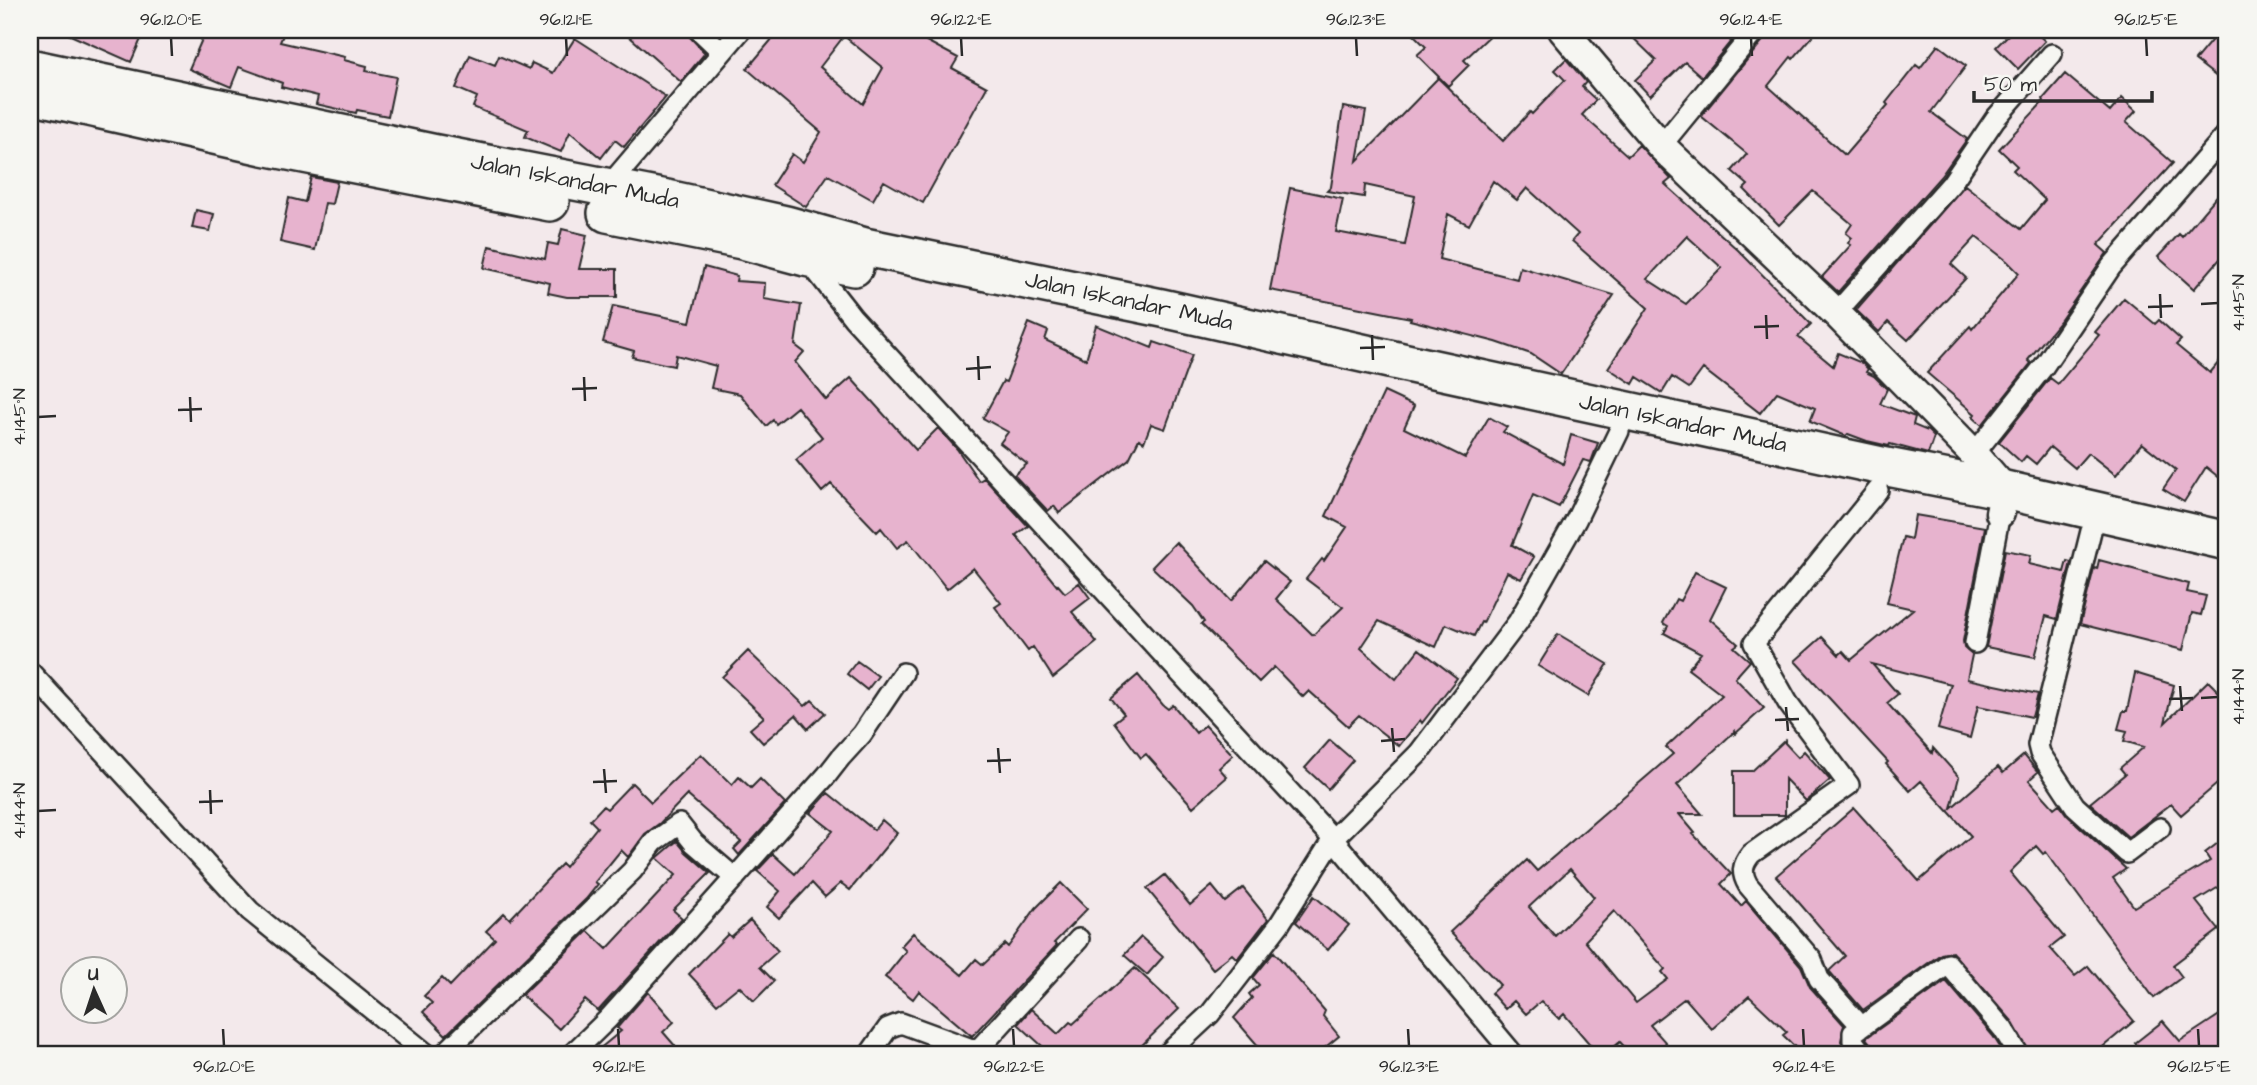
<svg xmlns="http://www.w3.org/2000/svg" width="2257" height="1085" font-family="'Architects Daughter',sans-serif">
  <rect width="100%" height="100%" fill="#f3e9eb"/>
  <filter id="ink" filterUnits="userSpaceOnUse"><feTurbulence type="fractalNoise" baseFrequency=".0143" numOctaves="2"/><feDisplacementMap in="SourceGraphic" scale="14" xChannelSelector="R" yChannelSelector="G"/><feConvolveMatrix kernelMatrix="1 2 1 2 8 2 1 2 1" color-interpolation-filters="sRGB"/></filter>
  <g filter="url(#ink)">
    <!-- building -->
    <path fill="#e7b3ce" stroke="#2b2b2b" stroke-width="2" fill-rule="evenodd" d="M59,30H145L131,62Z
      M206,30H285L280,42L345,57L344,60L367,66L366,71L396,77L388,116L357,110L356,113L316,104L318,96L281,87L282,83L239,67L231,87L189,69Z
      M622,30H678L688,35L705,53L681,82Z
      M793,30H906L958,58L952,68L987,87L923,203L884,181L873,200L828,175L806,207L772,185L792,154L803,162L821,132L747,69L778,32L786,39ZM844,36L883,68L863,104L820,67Z
      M1409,30H1496L1464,60L1469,65L1448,86L1417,55L1426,47Z
      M1625,30H1740L1702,77L1685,62L1650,96L1635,80L1656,60Z
      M1768,30H1818L1793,59L1791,57L1768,86L1845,155L1888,105L1886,103L1916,65L1920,68L1938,45L1966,66L1931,112L1967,139L1941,176L1838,292L1822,277L1851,245L1848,243L1852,238L1846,233L1852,224L1813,191L1779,225L1744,189L1748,185L1732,171L1747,154L1701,116L1765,38Z
      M2013,30H2033L2045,41L2018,69L1996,47Z
      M2220,30H2227V85L2195,60Z
      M575,38L666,97L624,147L615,140L601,158L570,132L561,152L525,137L528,130L473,107L477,97L456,88L470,55L495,65L499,56L529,69L532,63L553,73Z
      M1566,59L1586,82L1582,87L1596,100L1582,115L1628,156L1639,145L1671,179L1665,184L1738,250L1811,324L1798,337L1833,366L1838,353L1862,363L1868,369L1866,372L1874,376L1887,389L1880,404L1915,417L1913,425L1928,431L1934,437L1928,454L1890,444L1889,446L1867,441L1848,434L1846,436L1810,421L1815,408L1777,392L1760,413L1703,369L1689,388L1672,377L1662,393L1637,377L1633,384L1608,368L1648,308L1572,241L1578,234L1527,188L1517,200L1493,181L1469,225L1448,214L1439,259L1517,279L1520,267L1614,295L1561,374L1531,354L1496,342L1410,320L1411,318L1270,290L1290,188L1343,199L1336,232L1405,245L1415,196L1365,185L1364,197L1327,191L1331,187L1343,107L1366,111L1357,161L1438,78L1503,141L1530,112L1532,114L1565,80L1555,70ZM1687,236L1722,268L1686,304L1647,279Z
      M2065,74L2110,112L2122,98L2136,111L2126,122L2173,163L2098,245L2107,253L2060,321L2028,360L2031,363L1982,425L1973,417L1975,414L1927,373L1970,326L1972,329L2019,273L2007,261L1976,237L1951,264L1966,278L1908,340L1888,322L1879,332L1856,310L1965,185L2021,229L2045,200L2013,170L2017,166L1999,149L2044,101L2043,99Z
      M311,177L337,182L332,204L325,203L315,250L280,242L289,198L305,202Z
      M2227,184V251L2194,289L2158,257L2179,234L2182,237Z
      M196,210L214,214L210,231L192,228Z
      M562,229L587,235L579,269H617V297H567L548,293L550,283L484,268L489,246L545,259L548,243L558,245Z
      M704,267L737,276L736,281L765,283L764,299L801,305L795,345L804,352L795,362L826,400L851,378L916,450L938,428L957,449L979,481L984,478L1028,526L1016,535L1057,586L1058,585L1065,593L1079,583L1090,598L1072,612L1097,642L1053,678L1033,647L1028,651L995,607L1001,603L973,568L947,589L908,540L897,548L881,528L877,532L831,484L822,492L796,460L822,437L797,407L776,424L773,420L766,426L740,394L711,388L716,366L676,355L674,366L632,357L634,351L603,342L613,306L690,322Z
      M2124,298L2155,324L2159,320L2181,340L2176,345L2210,373L2227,352V484L2206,467L2184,502L2163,489L2176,470L2142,443L2116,475L2088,453L2075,468L2050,447L2036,464L2026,456L2021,462L1999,442L2050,378L2058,384L2099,335L2095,332Z
      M1029,323L1048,331L1045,340L1086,359L1096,325L1152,348L1154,342L1192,355L1165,429L1151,424L1144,442L1139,439L1129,459L1059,513L1054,506L1048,511L1014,475L1027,464L1000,443L1008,432L983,418L1003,381L1006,382Z
      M1384,392L1414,406L1404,428L1465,458L1489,417L1507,427L1503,432L1563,464L1571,435L1598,443L1591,462L1583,460L1559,507L1533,495L1512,545L1534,557L1521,579L1507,572L1483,623L1481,622L1474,636L1446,624L1436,647L1379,621L1361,648L1396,679L1419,649L1457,678L1422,723L1420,720L1399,746L1359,715L1348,726L1309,691L1303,697L1274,667L1259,682L1201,624L1204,622L1193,606L1152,567L1176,542L1231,601L1264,561L1290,582L1276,599L1313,635L1343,607L1306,579L1322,559L1324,561L1347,527L1326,516Z
      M1915,515L1985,527L1963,641L1964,648L1972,655L1967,679L2038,694L2032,717L1978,706L1970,738L1938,729L1951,684L1872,664L1898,694L1887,703L1932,753L1933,748L1959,777L1951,808L1998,767L2003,773L2024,755L2038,772L2029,780L2054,808L2059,804L2067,815L2126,869L2113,878L2134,907L2210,861L2205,853L2227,836V882L2196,901L2219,930L2173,965L2182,977L2154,998L2046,852L2043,854L2036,846L2010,872L2064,937L2050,948L2075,976L2088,966L2134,1021L2093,1055H2031L2012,1021L1952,952L1941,954L1863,1010L1829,971L1845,956L1776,876L1854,808L1919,881L1971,836L1921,781L1910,791L1886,764L1888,762L1795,661L1822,637L1839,655L1843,651L1851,660L1913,609L1887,603L1903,537L1911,539Z
      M2005,550L2031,555L2029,564L2064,572L2067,561L2071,562L2057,619L2046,616L2035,657L1986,647Z
      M2099,560L2189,584L2187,592L2206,596L2201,615L2192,613L2183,650L2080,624L2094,568L2097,569Z
      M1695,572L1726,587L1710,619L1738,644L1734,647L1750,661L1735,678L1764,708L1735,734V731L1677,785L1702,814H1679L1695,833L1693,834L1731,874L1721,884L1741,906L1746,901L1801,966L1810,987L1844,1025L1841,1041L1849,1055H1803L1783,1035L1787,1032L1749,996L1712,1029L1685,998L1650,1025L1667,1044L1653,1055H1632L1620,1042L1605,1055H1599L1564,1014L1559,1019L1541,1001L1526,1014L1514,1001L1505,1009L1491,993L1500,985L1450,932L1527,860L1537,871L1673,754L1666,747L1722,695L1688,669L1701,653L1664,633L1668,626L1663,623L1676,599L1680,601ZM1570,869L1594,897L1555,936L1529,907ZM1614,911L1665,969L1662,972L1668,979L1636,1003L1585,941Z
      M1558,634L1608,664L1588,696L1538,666Z
      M748,651L805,706L812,700L825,713L808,729L796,715L763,743L750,729L764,717L722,677Z
      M857,661L878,676L867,690L847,674Z
      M2135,673L2174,685L2165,723L2208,681L2227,700V794L2217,784L2181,815L2171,804L2128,837L2090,803L2125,774L2120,768L2144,747L2124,741L2127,731L2118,729L2123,711H2127Z
      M1138,675L1163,705L1168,709L1173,705L1196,733L1205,725L1233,755L1219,768L1227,777L1193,807L1146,754L1141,758L1114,722L1124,714L1111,698Z
      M1330,740L1353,760L1328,789L1305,768Z
      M1785,740V743L1798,757L1804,751L1830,780L1806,801L1785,779V815H1734V771H1752Z
      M701,754L732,785L739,777L751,788L760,779L785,804L739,855L734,849L741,842L687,795L660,823L645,834L628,857L621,850L595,882L598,884L586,899L446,1035L423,1012L432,1003L424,996L442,978L450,986L495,939L486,931L504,913L510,919L562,864L565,867L597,827L590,820L603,806L607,809L632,783L651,802Z
      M828,793L874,830L882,820L897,833L850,890L841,883L825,897L812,883L779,918L767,907L780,891L757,871L773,854L795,874L833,831L810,813Z
      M677,841L686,852L710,873L673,910L682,918L598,1011L585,1000L559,1029L522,995L588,931L607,949L676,875L657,858Z
      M1165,875L1190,905L1212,886L1225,902L1243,888L1268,919L1237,959L1232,954L1213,969L1147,889Z
      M1061,883L1087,909L1054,943L1057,945L972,1036L919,991L913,999L885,977L906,951L901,946L913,933L962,975L976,959L983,965L1005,944L1008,947L1036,908Z
      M1314,896L1349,925L1328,950L1296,922Z
      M750,920L778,951L760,967L774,981L754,1001L739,986L717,1004L689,974L728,934L731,937Z
      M1141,937L1163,957L1147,975L1124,955Z
      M1274,952L1325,1011L1323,1016L1339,1036L1316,1055H1266L1234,1018L1252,998L1249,994L1259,985L1253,978Z
      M1135,968L1179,1009L1132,1055H1052L1018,1024L1031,1009L1058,1034L1070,1022L1073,1024Z
      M1946,981L1993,1036L2005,1055H1876L1874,1048L1866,1038Z
      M648,992L674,1022L663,1032L683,1055H592L621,1031L617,1028Z
      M2227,1010V1055H2146L2135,1043L2163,1021L2180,1041Z"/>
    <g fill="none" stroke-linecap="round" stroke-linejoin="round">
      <defs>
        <path id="street" d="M699,30L721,51
          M1661,146L1756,30
          M607,188L741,30
          M806,258L853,318L1333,839L1514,1055
          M1836,313L1951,184L1995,119L2052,54
          M1974,454L2044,366L2111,267L2227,134
          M2091,531L2038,745L2040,753L2075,806L2127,853L2160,828
          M1975,643L2000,513
          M30,672L250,911L428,1055
          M1861,1026L1819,979L1812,960L1748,885C1741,873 1742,865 1751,854L1849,785L1788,703L1754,643L1878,490
          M977,1051L1079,939
          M443,1055L632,871L654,842L679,824L694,843L735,878
          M571,1055L608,1019L827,775L841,757L862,734L903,673
          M869,1055L888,1028L901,1023L977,1051L982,1055
          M1166,1055L1210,1014L1279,925L1333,839L1419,753L1518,622L1576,520L1619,431
          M1864,1055L1853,1041V1033L1948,964L2003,1029L2019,1055"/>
        <path id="secondary" d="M1563,30L1661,146L1836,313L1974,454L2005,490L2000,513"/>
        <path id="highway" d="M30,68L432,153L667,199L786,225L865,247L1162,308L1420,366L1882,466L2005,490L2227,541
          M30,94L263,146L550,202
          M607,213L742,240L805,257L854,267"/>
      </defs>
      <!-- street casing -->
      <use href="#street" stroke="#2b2b2b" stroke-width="24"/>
      <!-- secondary casing -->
      <use href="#secondary" stroke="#2b2b2b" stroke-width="33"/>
      <!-- highway casing -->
      <use href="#highway" stroke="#2b2b2b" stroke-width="42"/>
      <!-- street -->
      <use href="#street" stroke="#f6f6f2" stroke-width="19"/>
      <!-- secondary -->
      <use href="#secondary" stroke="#f6f6f2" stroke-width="28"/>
      <!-- highway -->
      <use href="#highway" stroke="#f6f6f2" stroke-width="37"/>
    </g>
  </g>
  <!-- ticks -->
  <path fill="none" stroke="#2b2b2b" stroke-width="2.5" d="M171,38L172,56M566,38L567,56M961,38L962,56M1356,38L1357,56M1751,38L1752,56M2146,38L2147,56M2160,294L2161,318M2201,304L2218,303M2148,307L2173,306M1766,315L1767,339M1754,327L1779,326M1372,335L1373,360M1360,348L1385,347M978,356L979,380M966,369L991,367M584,377L585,401M572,389L597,388M190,397L191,422M178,410L202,409M38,417L56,416M2180,686L2182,711M2201,698L2218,697M2169,699L2193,698M1786,707L1788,731M1775,720L1799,719M1392,728L1394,752M1381,741L1405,739M998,748L1000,773M987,761L1011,760M604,769L606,793M593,782L617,781M210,790L211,814M199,802L223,801M38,811L56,810M223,1029L224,1046M618,1029L619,1046M1013,1029L1014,1046M1408,1029L1409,1046M1803,1029L1804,1046M2198,1029L2199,1046"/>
  <g text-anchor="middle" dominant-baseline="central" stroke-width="7" stroke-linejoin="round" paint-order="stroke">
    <!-- street labels -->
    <g font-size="23" fill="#2b2b2b" stroke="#f6f6f2">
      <text transform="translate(575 181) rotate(11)">Jalan Iskandar Muda</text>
      <text transform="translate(1129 301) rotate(12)">Jalan Iskandar Muda</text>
      <text transform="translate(1683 423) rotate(12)">Jalan Iskandar Muda</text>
    </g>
  </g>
  <!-- margin -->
  <rect width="2257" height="1085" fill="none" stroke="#f6f6f2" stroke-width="77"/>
  <!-- north arrow -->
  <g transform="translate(94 990) rotate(357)"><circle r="33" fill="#f6f6f2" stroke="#a5a5a2" stroke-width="2"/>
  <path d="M0-5L12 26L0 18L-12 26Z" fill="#2b2b2b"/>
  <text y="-10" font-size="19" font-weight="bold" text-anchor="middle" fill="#2b2b2b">U</text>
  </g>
  <!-- scale -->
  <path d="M1974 91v10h178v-10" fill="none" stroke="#2b2b2b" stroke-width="3.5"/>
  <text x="1984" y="91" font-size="21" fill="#2b2b2b" stroke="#f6f6f2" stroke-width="5" paint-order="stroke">50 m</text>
  <rect x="38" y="38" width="2180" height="1008" fill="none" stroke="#2b2b2b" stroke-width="2.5"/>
  <g font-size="18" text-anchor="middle" fill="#2b2b2b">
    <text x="171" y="25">96.120°E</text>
    <text x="566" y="25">96.121°E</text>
    <text x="961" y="25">96.122°E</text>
    <text x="1356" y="25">96.123°E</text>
    <text x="1751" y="25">96.124°E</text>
    <text x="2146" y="25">96.125°E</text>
    <text transform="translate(2238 303) rotate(-90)" y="6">4.145°N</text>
    <text transform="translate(19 417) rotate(-90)" y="6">4.145°N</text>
    <text transform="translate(2238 697) rotate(-90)" y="6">4.144°N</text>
    <text transform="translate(19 811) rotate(-90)" y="6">4.144°N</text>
    <text x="224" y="1072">96.120°E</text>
    <text x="619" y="1072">96.121°E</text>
    <text x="1014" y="1072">96.122°E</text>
    <text x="1409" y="1072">96.123°E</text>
    <text x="1804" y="1072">96.124°E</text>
    <text x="2199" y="1072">96.125°E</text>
  </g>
</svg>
